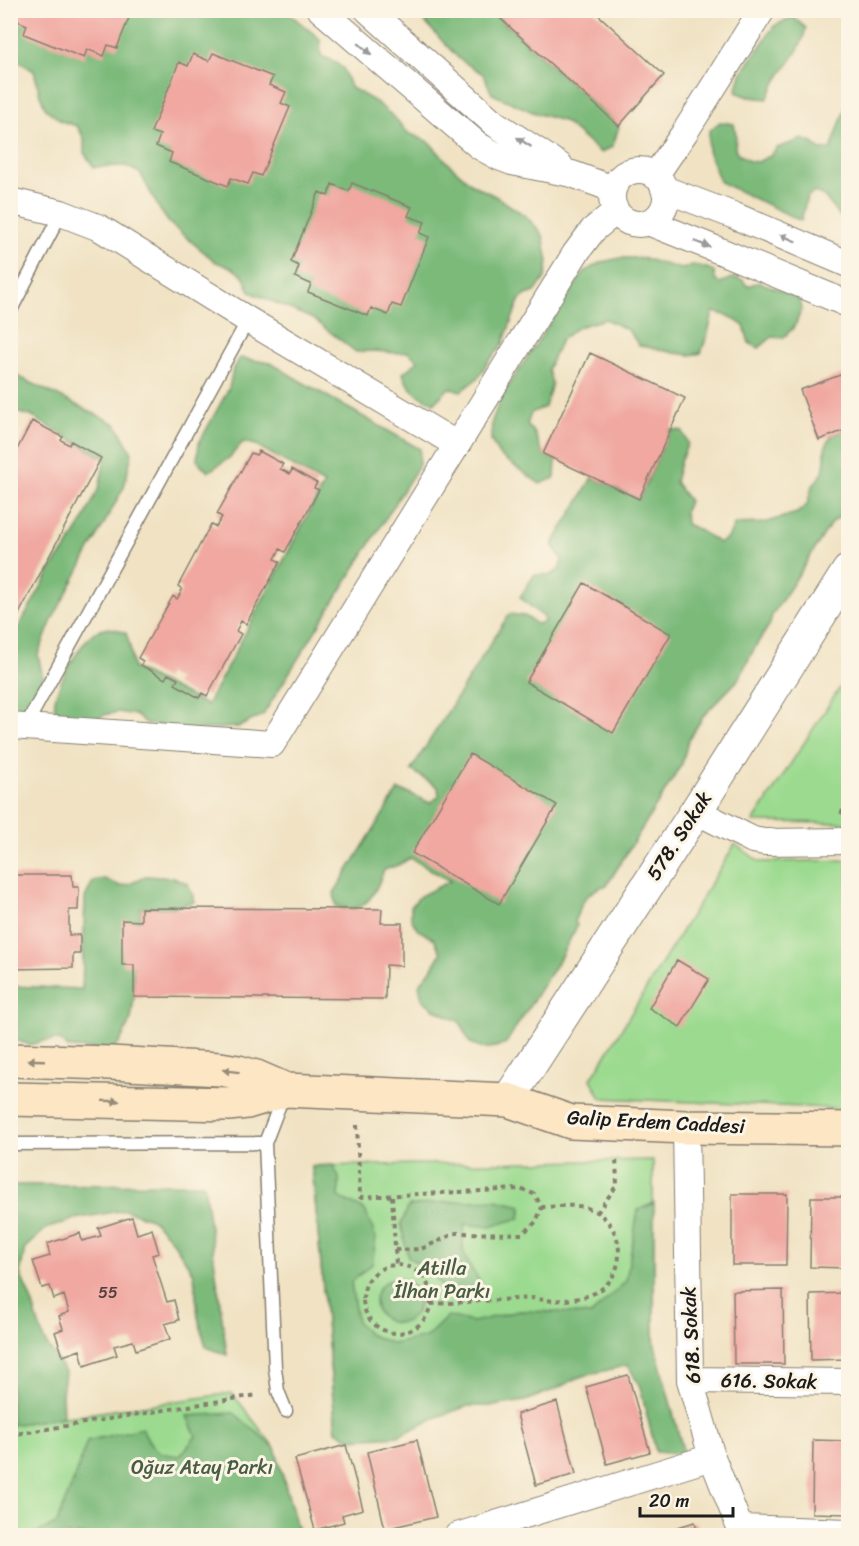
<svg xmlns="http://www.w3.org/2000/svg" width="859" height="1546" font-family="Sriracha,sans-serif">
  <rect width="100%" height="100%" fill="#fcf5e5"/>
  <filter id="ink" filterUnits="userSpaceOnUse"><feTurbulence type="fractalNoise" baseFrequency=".0167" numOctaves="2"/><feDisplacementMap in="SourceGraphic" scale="12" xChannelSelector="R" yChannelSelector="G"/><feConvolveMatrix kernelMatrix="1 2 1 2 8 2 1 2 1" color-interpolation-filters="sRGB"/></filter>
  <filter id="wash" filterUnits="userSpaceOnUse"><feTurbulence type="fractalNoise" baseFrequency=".008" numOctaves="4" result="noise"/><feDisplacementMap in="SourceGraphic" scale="24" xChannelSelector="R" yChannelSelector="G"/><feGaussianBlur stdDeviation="1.35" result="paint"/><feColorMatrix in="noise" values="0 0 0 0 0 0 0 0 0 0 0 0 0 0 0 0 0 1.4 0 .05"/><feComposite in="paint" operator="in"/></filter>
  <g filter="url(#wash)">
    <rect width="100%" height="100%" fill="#f0e2c3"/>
    <!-- green -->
    <path fill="#9bda8f" stroke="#5c7b56" stroke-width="1.5" d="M848,675V823L753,822Z
      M735,844L760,862L848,860V1109L601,1098L591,1079Z
      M653,1160L654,1342L336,1431L312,1166Z
      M232,1393L275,1448L299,1535H11L10,1425Z"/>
    <!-- forest -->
    <path fill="#7cba7a" stroke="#4c6b4b" stroke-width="1.5" d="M11,11H286L320,39L321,56L331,60L343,68L350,87L376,102L395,118L408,133L429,142L449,164L473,185L497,197L526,216L543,235L548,262L545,278L535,292L526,295L519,301L502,346L488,362L478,378L461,391L449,388L434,403C419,396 407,390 403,373L418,361L408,352L396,353L374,351L356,352L313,319L250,292L244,277L232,268L216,262L169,223L160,210L140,173L126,166L94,167L84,153V138L77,126L61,121L46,109L40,95L34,71L20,62L11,65Z
      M423,11H491L619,126L613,146L601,153L563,121L535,113L492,94L483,74L459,59L420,17Z
      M793,17L806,28C801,52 788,62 776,82C772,88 770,94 767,99L749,97L736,92L741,74L774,26Z
      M848,105V227L824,196L815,192L807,197L801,221L720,182L708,151L709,131L720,122L734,124L736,135L735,148L738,154L749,161L758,162L771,155L777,148L802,139L813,143L820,150L831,149L845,109Z
      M621,258H642L682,269L692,265L704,267L714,271L715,280L720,283L732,278L743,280L747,286L759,282L797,296L802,308L795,326L783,338L772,337L759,348L749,343L744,326L729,316L713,312L708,333L701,353L690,355L674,353L639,345L628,330L605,319L578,327L561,340L548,369L552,384L545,407L531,413L527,425L534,432L543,454L556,460L555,478L540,484L499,455L491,440L492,421L502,395L584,272L601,262Z
      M240,358L271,363L297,379L420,449L419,465L263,715L239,727L194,730L147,724L135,715L118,712L104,715L82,724L62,720C60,716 56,712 55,708C51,692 82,640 95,632C107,625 116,629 126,633L130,646L133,668L207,705L324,484L256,445L243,442L229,458L208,472L197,460L199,443L229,388L233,369Z
      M11,373L116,424L132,453L124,487L52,620L38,655L43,678L35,699L20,710L11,712V641L53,566L66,549L83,521L99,488L105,459L31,416L16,412L11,421Z
      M671,429L682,431L688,443L680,462L675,482L689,501L685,511L686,524L699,530L719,543L728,538L735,524L763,523L797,513L807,505L812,487L823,472L825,460V448L831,436L848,429V500L841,516L831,523L792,585L772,615L770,624L757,644L737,681L704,715L688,741L682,764L607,885C586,891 582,902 575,920L577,926L560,958L506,1043C490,1050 484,1050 469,1042L462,1025L458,1021L434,1009L422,999L419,985L430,971L441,953L434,939L418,930L411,919V906L420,896L450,881L411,858L398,865L384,870C375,893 366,917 336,906L334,893L398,790L409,793L430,803L439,796L438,787L411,770L509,614L525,616L537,624L544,622L543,616L537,612L520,597L534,575H551L559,570L562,559L552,545L583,494L592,477L639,499Z
      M146,876L174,878L187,883L192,892L194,902L171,908H141V921H122L134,965V997L131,1019L119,1044L110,1050L68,1048L60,1040L43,1041L30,1045L18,1041L11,1039V986L82,989L85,898L93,881L105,879L120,886L130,884Z
      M333,1165L339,1178V1197L365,1210L376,1238L372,1264L351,1282L357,1321L368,1334L393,1344L426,1337L448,1316L473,1322L519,1311L559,1312L591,1315L626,1281L638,1210L654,1203V1342L684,1454L656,1452L640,1387L628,1365L579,1377L556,1389L525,1401L494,1406H468L437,1417L398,1436L350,1439L336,1431L312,1166Z
      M204,1184L227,1355L206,1347L198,1317L194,1274L174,1243L153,1220L125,1210L75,1219L46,1229L25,1248L20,1273L32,1302L44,1340L65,1372L62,1394L63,1417L11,1425V1185Z
      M496,1200L522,1206L520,1218L490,1227L465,1224C460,1256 464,1257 481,1283L460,1293L441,1287L433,1273L408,1257L401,1224L409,1206L447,1202Z
      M375 1301a22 22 0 1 1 44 0a22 22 0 1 1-44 0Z
      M234,1413L275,1448L299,1535H32L56,1524L75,1477L87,1441L142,1428C154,1451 153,1453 180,1456L196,1436L187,1416Z"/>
    <g id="blocks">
      <!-- building -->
      <path fill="#f0a8a1" d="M14,10H132L117,48L108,45L104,56L87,49L84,58L24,34L27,25L11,18Z
        M491,10H593L664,75L619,126Z
        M213,53L273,77L269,85L286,92L281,103L290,107L261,176L253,173L248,184L231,178L228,186L169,162L172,153L156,146L160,135L151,132L179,62L188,66L193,54L209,61Z
        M352,183L412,207L408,216L425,222L420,233L429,237L401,307L392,304L388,315L371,308L368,316L308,292L311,284L295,277L299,266L291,262L319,192L328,196L332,184L349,191Z
        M590,353L685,398L639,499L543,454Z
        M848,372V429L819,440L800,390Z
        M32,421L63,437L61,440L69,445L71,441L101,458L10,631V463Z
        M259,451L283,464L280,469L290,474L292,469L317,483L314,488L319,490L285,552L280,549L275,559L280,562L246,624L241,621L236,631L241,634L207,696L202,693L199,698L175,684L178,679L168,674L165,679L141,665L143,661L138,658L173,596L177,599L180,594L182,589L178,586L211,524L216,527L222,517L217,514L251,453L256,455Z
        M584,583L671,634L613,733L526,682Z
        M470,754L557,805L499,904L412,853Z
        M10,875H72L73,887H79L78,910H69V935H80V954H73V968L10,969Z
        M141,908L382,909L381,923H402V966L386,965L385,999L134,997V965H122V920L141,921Z
        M677,960L709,979L680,1027L649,1008Z
        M732,1194H787L786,1265H732Z
        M811,1197H848V1268L810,1267Z
        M132,1217L137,1234L152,1229L159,1253L152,1255L167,1302L174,1300L179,1320L165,1324L170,1339L136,1350L133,1341L114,1346L117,1355L84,1366L80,1350L63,1356L55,1332L63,1329L59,1316L69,1312L64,1295L54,1299L50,1286L42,1288L33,1261L50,1256L47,1244L80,1233L82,1241L101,1236L98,1228Z
        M783,1290L784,1364H734L733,1291Z
        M848,1293V1359L811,1360L810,1294Z
        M628,1375L650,1452L607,1464L586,1387Z
        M557,1402L576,1474L536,1485L517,1414Z
        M417,1440L436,1517L385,1529L367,1452Z
        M813,1440L848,1441V1514L812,1513Z
        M346,1445L363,1509L342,1515L344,1522L315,1530L295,1459Z
        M695,1522L699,1536H651V1535Z"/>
    </g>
  </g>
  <g filter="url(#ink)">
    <use href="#blocks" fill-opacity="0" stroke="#867f70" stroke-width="1.5"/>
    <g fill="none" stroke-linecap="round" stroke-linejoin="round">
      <defs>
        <path id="service" d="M10,312L61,213
          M25,727L248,320
          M265,1143L275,1368L278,1391L286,1411
          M10,1144L265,1143L283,1096"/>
        <path id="minor" d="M321,10L479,146L499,157L512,162L572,174L613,189
          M368,10L494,123L560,166
          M612 197a27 27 0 1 1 54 0a27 27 0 1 1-54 0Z
          M655,176L685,132L762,10
          M664,189L735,216L848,264
          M10,201L61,213L100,228L248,320L456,444
          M648,222L713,248L848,304
          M10,726L272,744L575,254L593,230L616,211
          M696,811L743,835L753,840L764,842L848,841
          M686,1127L690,1380L712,1457L743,1536
          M690,1380L848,1382
          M741,1528L848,1532
          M457,1536L712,1457"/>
        <path id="tertiary" d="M508,1100L696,811L848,571"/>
        <path id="secondary" d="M10,1060L110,1063L220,1069L238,1072L256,1077L286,1090
          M10,1099L228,1104L247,1102L286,1090L508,1100L571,1122L686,1127L848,1129"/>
      </defs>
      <!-- service casing -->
      <use href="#service" stroke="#867f70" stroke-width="15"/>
      <!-- minor casing -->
      <use href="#minor" stroke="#867f70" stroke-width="28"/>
      <!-- tertiary casing -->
      <use href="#tertiary" stroke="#867f70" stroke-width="34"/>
      <!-- secondary casing -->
      <use href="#secondary" stroke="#867f70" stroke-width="36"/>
      <!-- path -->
      <path stroke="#867f70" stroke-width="4" stroke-dasharray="4.5 4.5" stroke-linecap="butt" d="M841,814L848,802
        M357,1125L360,1197L520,1189L534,1194L542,1207
        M392,1196L396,1265
        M597,1213L617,1185L616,1157
        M395,1250L421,1249L456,1233L522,1234L536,1222L542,1207
        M363 1299a34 34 0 1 1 68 0a34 34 0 1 1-68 0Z
        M431,1304L533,1298C553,1303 587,1301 604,1287C631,1263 620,1216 584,1207C571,1204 555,1207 542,1207
        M10,1435L257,1395"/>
      <!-- service -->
      <use href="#service" stroke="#fff" stroke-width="12"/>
      <!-- minor -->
      <use href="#minor" stroke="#fff" stroke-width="26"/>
      <!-- tertiary -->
      <use href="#tertiary" stroke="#fff" stroke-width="32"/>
      <!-- secondary -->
      <use href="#secondary" stroke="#fce6c4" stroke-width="33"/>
    </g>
    <!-- one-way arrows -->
    <defs><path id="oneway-solid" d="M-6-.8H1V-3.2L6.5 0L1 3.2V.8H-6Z" transform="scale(1.5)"/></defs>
    <g fill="#999">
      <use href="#oneway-solid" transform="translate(365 49) rotate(41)"/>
      <use href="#oneway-solid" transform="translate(524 142) rotate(-147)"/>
      <use href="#oneway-solid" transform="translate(788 238) rotate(-157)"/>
      <use href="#oneway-solid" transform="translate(702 244) rotate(21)"/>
    </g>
    <g fill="#978b78">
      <use href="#oneway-solid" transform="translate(36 1060) rotate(-178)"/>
      <use href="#oneway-solid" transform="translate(231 1071) rotate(-171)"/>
      <use href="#oneway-solid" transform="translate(111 1101) rotate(1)"/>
    </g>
  </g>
  <g text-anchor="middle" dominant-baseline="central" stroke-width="6" stroke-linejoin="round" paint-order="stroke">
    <!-- number labels -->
    <g font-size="16" fill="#513f3d">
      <text x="108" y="1292">55</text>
    </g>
    <!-- street labels -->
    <g font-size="20" fill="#1c1c1c" stroke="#fcf5e5">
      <text transform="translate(679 836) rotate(-57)">578. Sokak</text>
      <text transform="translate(656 1122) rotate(3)">Galip Erdem Caddesi</text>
      <text transform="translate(691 1335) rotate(-93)">618. Sokak</text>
      <text transform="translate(769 1381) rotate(1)">616. Sokak</text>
    </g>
    <!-- park labels -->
    <g font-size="20" fill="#485e44" stroke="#fcf5e5">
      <text x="442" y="1268">Atilla<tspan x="442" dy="23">İlhan Parkı</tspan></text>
      <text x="202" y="1467">Oğuz Atay Parkı</text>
    </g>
  </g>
  <!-- margin -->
  <rect width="859" height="1546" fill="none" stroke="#fcf5e5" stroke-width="36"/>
  <!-- scale -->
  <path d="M640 1507v9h93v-9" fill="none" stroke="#1c1c1c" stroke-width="3"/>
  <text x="649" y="1507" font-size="18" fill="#1c1c1c" stroke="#fcf5e5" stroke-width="4.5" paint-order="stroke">20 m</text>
</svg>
